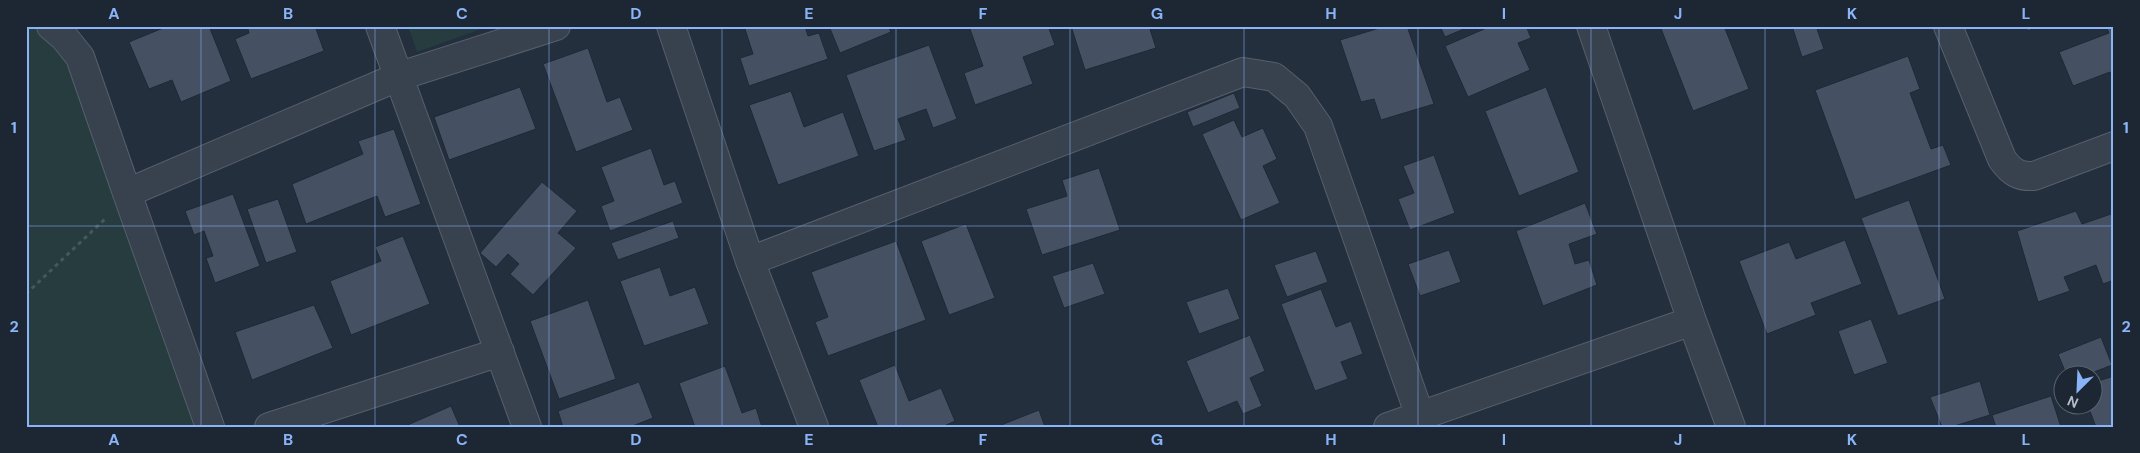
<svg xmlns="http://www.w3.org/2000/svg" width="2140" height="453" font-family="'DM Sans',sans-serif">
  <rect width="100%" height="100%" fill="#242f3e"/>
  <!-- green -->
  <path fill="#263c3f" d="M26,26H42L74,59L203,427H26Z
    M408,26H489L417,52Z"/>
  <!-- building -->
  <path fill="#455162" stroke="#1f2835" d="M168,26H209L231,81L181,102L172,80L149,89L129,42Z
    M247,26H315L324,51L251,79L235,39L249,33Z
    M744,26H805L808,36L819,33L828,59L749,86L740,58L753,54Z
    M829,26H888L891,32L840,53Z
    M978,26H1048L1055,45L1023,57L1033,84L975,105L964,73L983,66L970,29Z
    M1071,26H1149L1156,48L1085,70Z
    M1386,26H1407L1434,104L1381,120L1374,99L1361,102L1340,40Z
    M1440,26H1471L1445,37Z
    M1491,26H1526L1531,38L1518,43L1530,70L1468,97L1445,46Z
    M1660,26H1724L1749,89L1693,111Z
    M1792,26H1816L1824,49L1802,57Z
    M2025,26H2039L2028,31Z
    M2106,26H2114V81L2110,72L2073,86L2059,52L2109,33Z
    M929,45L957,119L933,128L926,109L898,119L906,140L874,151L846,75Z
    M588,48L607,102L620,97L633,130L576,152L543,64Z
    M1908,56L1920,89L1910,93L1931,149L1943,145L1951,165L1855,200L1815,90Z
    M520,87L536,129L449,160L434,117Z
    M1546,87L1579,172L1519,196L1485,111Z
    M791,91L804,127L843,112L859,156L778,185L749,105Z
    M1234,93L1240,108L1193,127L1187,112Z
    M1234,120L1242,137L1263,128L1277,159L1263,166L1280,203L1241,220L1202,134Z
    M394,129L421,204L385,217L377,196L306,224L292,184L363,154L358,141Z
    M651,148L664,185L675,181L683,203L610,231L601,206L614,201L601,167Z
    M1434,155L1455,213L1410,230L1398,199L1414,193L1403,166Z
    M1099,168L1120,230L1042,255L1026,209L1067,196L1062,180Z
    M542,182L577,211L558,233L576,248L533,295L510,274L519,264L508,254L496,267L480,253Z
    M233,194L260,266L215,283L206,258L213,256L204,231L194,235L185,211Z
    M278,199L297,252L266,263L247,209Z
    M1909,200L1945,299L1898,316L1861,218Z
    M1585,203L1597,234L1569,244L1575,264L1589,260L1597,285L1543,306L1516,231Z
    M2076,211L2082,224L2114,213V280L2103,284L2096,265L2064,277L2070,291L2038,302L2017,231Z
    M673,221L679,238L618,260L611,243Z
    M966,224L995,298L949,315L921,241Z
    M403,236L430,304L351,335L330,281L381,261L375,247Z
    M1845,240L1862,284L1811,303L1816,315L1767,334L1739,261L1789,242L1796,259Z
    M896,241L926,320L828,356L815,322L828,317L811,272Z
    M1449,250L1461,282L1420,296L1408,264Z
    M1316,251L1328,282L1287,297L1274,265Z
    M1093,263L1105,294L1064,308L1052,276Z
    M660,267L670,296L695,287L709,324L644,346L620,281Z
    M1228,288L1240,319L1199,334L1186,302Z
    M1321,289L1336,327L1351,321L1363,354L1341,362L1348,379L1315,391L1281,304Z
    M588,300L616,379L559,399L530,321Z
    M314,305L333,348L252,380L235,332Z
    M1871,319L1888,363L1854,375L1838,331Z
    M1250,335L1265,371L1250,378L1262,406L1243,414L1237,401L1208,413L1186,361Z
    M2101,337L2112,365L2084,376H2067L2058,354Z
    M895,365L909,401L941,388L955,421L942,427H878L859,380Z
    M725,366L742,413L756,408L762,427H695L679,383Z
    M2114,376V424L2105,427H2096L2088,406H2092V383Z
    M1980,381L1990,415L1951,427H1942L1930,397Z
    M639,382L653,418L630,427H563L558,411Z
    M2051,396L2061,427H1996L1992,415Z
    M451,406L460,427H403Z
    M1039,410L1045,427H996Z"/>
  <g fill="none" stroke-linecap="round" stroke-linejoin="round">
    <defs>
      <path id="minor" d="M51,26L64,37L80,57L127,193
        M380,26L527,427
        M671,26L750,261
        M1591,26L1692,321L1731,427
        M1948,26L2002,159C2011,172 2019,177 2034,176L2114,146
        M210,427L127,193L400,76L556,26
        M269,427L500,352
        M814,427L750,261L1243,72L1274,77L1297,96L1318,126L1420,416
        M1388,427L1692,321"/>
    </defs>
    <!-- minor casing -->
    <use href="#minor" stroke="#565f6c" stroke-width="30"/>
    <!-- path -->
    <path stroke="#44595c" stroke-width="3" stroke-dasharray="4 4" stroke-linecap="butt" d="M26,294L105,219"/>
    <!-- minor -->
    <use href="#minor" stroke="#38414e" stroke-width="28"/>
  </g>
  <!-- grid -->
  <path fill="none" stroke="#8ab4f8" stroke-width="1" stroke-opacity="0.55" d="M201,26V427M375,26V427M549,26V427M722,26V427M896,26V427M1070,26V427M1244,26V427M1418,26V427M1591,26V427M1765,26V427M1939,26V427M26,226H2114"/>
  <!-- border -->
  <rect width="2140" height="453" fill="none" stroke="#1d2633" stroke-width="55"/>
  <!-- north arrow -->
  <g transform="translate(2078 390) rotate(204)"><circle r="24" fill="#1d2633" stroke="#59626f"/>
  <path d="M0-4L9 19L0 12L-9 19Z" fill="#8ab4f8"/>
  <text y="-8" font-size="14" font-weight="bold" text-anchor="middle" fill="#b4bcc9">N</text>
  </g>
  <rect x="28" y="28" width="2084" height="398" fill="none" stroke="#8ab4f8" stroke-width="2"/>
  <g font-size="16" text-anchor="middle" font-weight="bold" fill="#8ab4f8">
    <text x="114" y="19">A</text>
    <text x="288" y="19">B</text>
    <text x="462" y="19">C</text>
    <text x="636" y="19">D</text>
    <text x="809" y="19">E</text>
    <text x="983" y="19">F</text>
    <text x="1157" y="19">G</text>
    <text x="1331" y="19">H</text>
    <text x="1504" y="19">I</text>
    <text x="1678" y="19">J</text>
    <text x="1852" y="19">K</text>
    <text x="2026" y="19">L</text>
    <text x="14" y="133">1</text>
    <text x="2126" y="133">1</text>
    <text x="14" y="332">2</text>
    <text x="2126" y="332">2</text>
    <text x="114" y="445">A</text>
    <text x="288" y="445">B</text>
    <text x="462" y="445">C</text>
    <text x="636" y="445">D</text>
    <text x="809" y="445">E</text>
    <text x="983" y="445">F</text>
    <text x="1157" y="445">G</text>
    <text x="1331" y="445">H</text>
    <text x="1504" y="445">I</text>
    <text x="1678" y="445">J</text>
    <text x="1852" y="445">K</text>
    <text x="2026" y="445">L</text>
  </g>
</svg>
